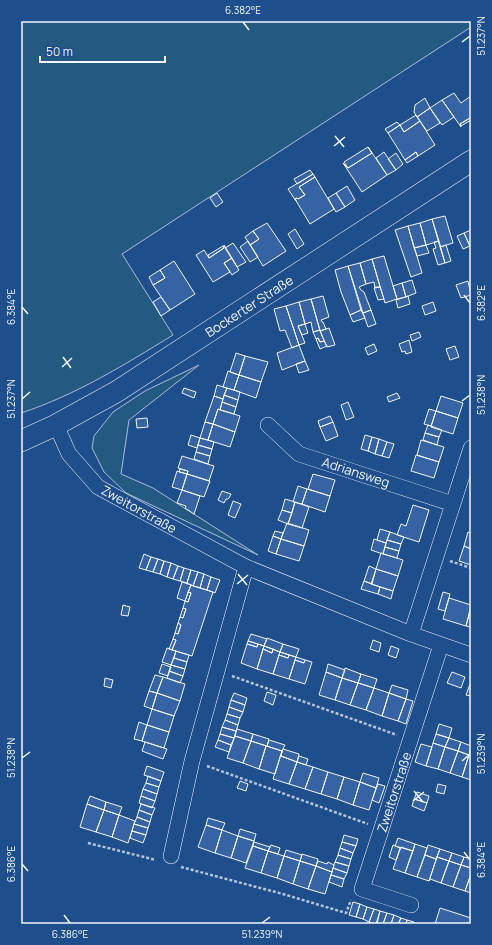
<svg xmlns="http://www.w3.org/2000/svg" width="492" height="945" font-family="Manrope,sans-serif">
  <rect width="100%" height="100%" fill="#1f4e8c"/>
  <!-- green -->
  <path fill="#245a82" stroke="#a8bbd7" d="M21,21H471V27L122,254L173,335C124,365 76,395 21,413Z
    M199,365L129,420L121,474L153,488L258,555L126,493L104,472L92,448L94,436L113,412L145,391Z"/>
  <!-- building -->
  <path fill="#3563a3" stroke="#f2f6ff" d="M454,93L461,103L471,96V119L470,118L460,124L461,127L442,100Z
    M425,98L430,108L417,117L414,112L415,105Z
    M442,100L454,117L442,125L430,108Z
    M430,108L440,123L427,131L417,117Z
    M416,115L420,121L404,132L400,125Z
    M470,118L471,120L461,126L460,124Z
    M420,121L435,145L418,156L416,152L405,160L388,133L400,125L404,132Z
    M397,122L400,125L388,133L385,129Z
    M368,147L387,175L362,192L343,163L348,168L372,153Z
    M368,147L372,153L348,168L344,162Z
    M384,152L396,170L387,175L376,158Z
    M416,152L418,156L407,163L405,160Z
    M396,153L403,164L396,170L388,159Z
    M310,170L313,174L297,184L294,179Z
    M313,174L315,177L299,187L305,195L298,199L297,198L295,199L296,201L288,189Z
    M315,177L334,209L310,224L295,199L297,198L298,199L305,195L299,187Z
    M347,186L355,200L345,207L336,193Z
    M217,193L223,202L216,207L210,198Z
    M336,193L345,207L336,212L328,198Z
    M445,216L453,243L440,247L432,219Z
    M432,219L439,241L426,245L420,223Z
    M267,223L286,251L263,266L250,245L259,239L253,231Z
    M420,223L426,245L414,248L408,226Z
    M408,226L422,273L411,277L395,230Z
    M295,229L304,244L297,249L288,234Z
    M471,230V249L464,233Z
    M253,231L259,239L250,245L245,237Z
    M464,233L470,246L463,249L457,236Z
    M248,241L258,257L250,262L240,247Z
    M439,241L445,263L438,265L433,249L436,248L434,242Z
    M233,243L246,262L237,267L225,248Z
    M224,245L232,258L224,263L230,272L213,282L196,255L204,250L209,258L224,248Z
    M426,245L429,253L417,256L414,248Z
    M446,245L451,261L445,263L440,247Z
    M223,246L224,248L209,258L208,255Z
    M384,256L397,299L385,303L372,259Z
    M232,258L239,270L232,275L224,263Z
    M372,259L380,287L375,288L374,282L366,284L360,263Z
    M174,261L195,294L170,310L153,285L165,278L160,270Z
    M360,263L366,284L359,287L361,290L364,292L371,310L363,313L348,266Z
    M348,266L361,310L350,315L341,292L335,270Z
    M160,270L165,278L153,285L149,277Z
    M412,280L416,293L406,297L402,283Z
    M468,281L471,295L461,298L456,285Z
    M402,283L406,297L397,299L393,286Z
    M375,287H380L384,299L378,300L374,288Z
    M323,296L329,317L321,320L322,322H323L326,329L320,331L311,299Z
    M408,296L410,304L398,308L396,300Z
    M161,297L170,310L161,316L153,302Z
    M311,299L320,330L313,332L311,322L305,324L299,302Z
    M299,302L305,324L298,326L305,343L299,345L286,306Z
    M433,302L436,311L425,315L422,306Z
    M286,306L299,345L292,348L285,330L280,331L274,309Z
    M361,310L365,318L353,322L350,315Z
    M371,310L376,324L368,327L363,313Z
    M305,324L308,333L302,335L298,326Z
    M329,328L335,345L327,347L320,331Z
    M320,330L324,341L320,342L318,338L316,339L313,332Z
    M419,332L421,337L412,341L410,335Z
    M318,338L320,342L324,341L327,346L320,349L316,339Z
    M409,340L412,352L406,354L405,351L402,352L399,344Z
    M374,344L377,351L368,355L365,348Z
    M299,345L305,361L282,370L277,353Z
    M455,346L459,357L450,360L446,349Z
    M236,353L245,356L239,375L230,372Z
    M245,356L268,362L261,382L239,375Z
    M305,361L309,370L299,373L296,364Z
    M228,371L239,375L234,390L223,387Z
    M239,375L261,382L256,398L234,390Z
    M217,385L227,388L223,399L214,396Z
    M184,388L196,392L194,398L182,393Z
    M227,388L240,392L238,400L224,395Z
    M397,393L400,398L389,402L387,397Z
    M224,395L238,400L236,407L222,402Z
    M214,396L223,399L220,410L218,409L213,424L205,422Z
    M441,396L463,403L458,418L436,411Z
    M222,402L236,407L234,414L220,410Z
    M348,402L354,417L346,420L341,405Z
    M218,409L240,416L235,432L213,424Z
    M429,409L436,411L431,426L424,424Z
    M436,411L458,418L453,434L431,427Z
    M330,416L333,422L320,427L318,421Z
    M147,418L148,427L137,428L136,419Z
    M205,422L213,424L208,440L200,438Z
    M333,422L338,436L326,441L320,427Z
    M213,424L235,432L230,447L208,440Z
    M428,425L442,430L439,437L425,433Z
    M425,433L439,437L437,445L423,440Z
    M191,435L200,438L197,448L188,445Z
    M365,435L372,437L368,451L361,449Z
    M372,437L379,439L375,454L368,451Z
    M200,438L214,442L212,449L198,445Z
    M379,439L387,442L382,456L375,454Z
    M421,440L444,447L439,462L417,455Z
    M387,442L394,444L389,458L382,456Z
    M198,445L212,449L210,456L196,452Z
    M196,452L210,456L208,464L194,459Z
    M416,455L439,462L434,478L411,471Z
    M182,456L214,466L209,481L187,474L188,471L178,468Z
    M180,469L188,471L187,474L179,472Z
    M177,471L187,474L182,490L172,487Z
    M187,474L210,481L204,497L182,490Z
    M313,474L335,480L330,496L308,489Z
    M298,486L307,489L302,504L293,502Z
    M307,489L330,496L325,512L302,504Z
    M182,490L200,496L194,514L185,508L186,506L177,503Z
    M222,491L231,494L229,498L228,499H226L224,503L218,500Z
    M285,499L295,502L292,513L282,510Z
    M233,501L241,504L235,518L228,515Z
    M295,502L309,507L302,528L288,524Z
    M413,505L429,510L419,542L397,535L401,524L406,526Z
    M282,510L292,513L288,524L278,520Z
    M287,523L309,530L304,546L281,539Z
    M380,529L390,532L386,543L377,540Z
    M275,531L283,533L281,539L273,536Z
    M390,532L404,537L401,544L387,540Z
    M468,532L471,533V549L464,546Z
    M273,536L281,539L276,554L268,551Z
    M281,539L304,546L299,561L276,554Z
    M374,539L386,543L383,554L371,550Z
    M387,540L401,544L399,551L385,547Z
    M464,546L471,549V565L459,561Z
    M385,547L399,551L397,558L383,554Z
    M381,553L403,560L398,576L376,569Z
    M144,554L151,557L146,570L139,568Z
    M151,557L158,559L153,572L146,570Z
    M158,559L164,561L160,574L153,572Z
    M164,561L171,563L167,577L160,574Z
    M171,563L178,566L173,579L167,577Z
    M178,566L184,568L180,581L173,579Z
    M369,566L376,569L372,584L364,581Z
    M184,568L191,570L187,583L180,581Z
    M376,569L398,576L393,591L371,584Z
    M191,570L198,572L193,586L187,583Z
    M198,572L204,574L200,588L193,586Z
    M204,574L211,577L207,590L200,588Z
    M211,577L220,580L215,593L207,590Z
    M364,581L380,587L378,594L361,589Z
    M182,582L191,585L185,601L177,598Z
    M191,585L213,592L192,656L172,650L176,640L173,639L175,633L178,634L181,625L178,623L180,617L183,618L186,609L183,608L185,601L188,602L191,593L188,592Z
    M380,587L393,591L391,599L378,594Z
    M188,592L191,593L188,602L185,601Z
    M443,592L450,594L445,611L438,609Z
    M449,598L471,605L466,626L443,619Z
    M123,605L130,607L128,616L121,615Z
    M183,608L186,609L183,618L180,617Z
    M471,609V627L466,626Z
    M178,623L181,625L178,634L175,633Z
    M251,634L267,639L264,646L248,641Z
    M267,638L283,644L280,652L264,646Z
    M173,639L176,640L172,650L169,649Z
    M373,640L381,643L379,652L370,649Z
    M248,641L258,644L257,647L247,644Z
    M247,644L257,647L258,644L264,646L257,669L241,663Z
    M283,644L299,649L296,657L280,652Z
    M264,646L273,649L272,653L263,649Z
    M391,646L399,649L396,658L388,655Z
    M167,648L176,651L171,665L162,662Z
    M263,649L272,653L273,649L280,652L273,674L257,669Z
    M176,651L189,655L187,662L174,658Z
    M280,652L289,655L288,658L279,655Z
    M279,655L288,658L289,655L296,657L289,679L273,674Z
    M296,657L305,660L304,663L295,660Z
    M174,658L187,662L185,669L171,665Z
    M295,660L304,663L305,660L312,662L305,684L289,679Z
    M162,664L171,667L168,676L159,673Z
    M328,664L345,670L342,678L326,672Z
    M171,665L185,669L183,676L169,671Z
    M345,668L361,674L358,683L342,678Z
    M169,671L183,676L180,683L167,678Z
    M326,672L342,678L335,700L319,695Z
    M452,672L465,677L461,688L447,683Z
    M361,674L377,679L374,688L358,683Z
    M155,675L163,677L157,693L149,691Z
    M163,677L185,684L180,701L157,693Z
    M105,678L113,680L111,688L104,686Z
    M342,678L358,683L350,705L335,700Z
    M358,683L374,688L366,710L350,705Z
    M470,684H471V696L466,695Z
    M392,685L408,690L406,699L389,693Z
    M374,688L389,693L382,716L366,710Z
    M149,691L157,693L152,709L144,706Z
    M267,692L276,695L273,705L264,701Z
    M157,693L180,701L174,716L152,709Z
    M234,693L247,698L245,705L231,700Z
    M389,693L406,699L398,721L382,716Z
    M406,699L413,701L406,724L398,721Z
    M231,700L245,705L243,712L229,707Z
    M229,707L243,712L240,718L227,714Z
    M152,709L174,716L169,732L147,725Z
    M227,714L240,718L238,725L225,720Z
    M225,720L238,725L236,731L222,727Z
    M139,722L147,725L142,741L134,739Z
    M439,724L452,728L449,738L436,734Z
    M147,725L169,732L164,748L142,741Z
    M222,727L236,731L234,738L220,734Z
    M237,729L253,734L251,741L235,736Z
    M220,734L234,738L231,745L218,740Z
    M253,734L269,739L267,746L251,741Z
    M436,734L449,738L445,747L433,743Z
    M235,736L251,741L243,763L227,758Z
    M449,738L461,742L458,751L445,747Z
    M218,740L231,745L229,752L215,747Z
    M269,740L285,745L282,751L267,746Z
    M251,741L266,746L259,769L243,763Z
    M145,742L167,749L163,759L142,751Z
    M461,742L471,746L469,755L458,751Z
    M433,743L445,747L438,769L426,766Z
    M421,744L432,747L426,766L415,762Z
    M266,746L282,751L275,774L259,769Z
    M445,747L458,751L450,773L438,769Z
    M283,749L299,754L297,762L281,756Z
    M282,751L281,756L297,762L289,784L273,779Z
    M458,751L469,755L462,777L450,773Z
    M469,755L471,756V780L462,777Z
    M299,756L308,759L306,765L297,762Z
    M297,762L313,767L305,789L289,784Z
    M147,766L164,772L161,781L144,775Z
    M313,767L328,772L321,794L305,789Z
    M328,772L344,777L337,799L321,794Z
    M363,773L379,778L376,788L360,782Z
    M148,776L161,781L159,787L146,783Z
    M344,777L360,782L353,805L337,799Z
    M240,781L248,784L246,791L237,788Z
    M360,782L376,788L369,810L353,805Z
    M146,783L159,787L157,794L143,789Z
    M378,784L385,786L379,803L372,800Z
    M438,784L446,786L444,794L436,792Z
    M143,789L157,794L155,801L141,796Z
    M417,792L429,796L427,803L414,799Z
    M90,796L106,802L104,810L87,804Z
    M141,796L155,801L152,808L139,803Z
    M414,799L427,803L424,811L412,806Z
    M106,802L122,807L119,815L104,810Z
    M87,804L104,810L96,832L80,827Z
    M141,804L155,808L152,815L139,810Z
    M104,810L119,815L112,837L96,832Z
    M139,810L152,815L150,822L137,817Z
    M119,815L135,821L128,843L112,837Z
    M137,817L150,822L148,828L134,824Z
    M208,818L225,823L222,830L206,825Z
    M134,824L148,828L146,835L132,831Z
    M206,825L222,830L215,853L198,847Z
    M240,829L256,834L254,841L238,836Z
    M222,830L238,836L231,858L215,853Z
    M132,831L146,835L143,843L130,838Z
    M344,835L358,839L356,846L342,842Z
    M238,836L254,841L246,863L231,858Z
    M398,838L415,844L413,851L395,846Z
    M254,842L270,847L268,851L253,846Z
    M342,842L356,846L353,853L340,848Z
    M415,844L427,848L417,877L405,873Z
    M271,845L280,848L278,854L268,851Z
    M393,845L400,848L396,860L389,857Z
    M428,845L440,849L436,859L425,855Z
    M253,846L268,851L261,873L245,868Z
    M401,847L413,851L405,873L393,869Z
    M340,848L353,853L351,859L338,855Z
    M440,849L452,853L449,861L437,857Z
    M286,850L302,855L300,861L284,856Z
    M268,851L284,856L277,878L261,873Z
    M452,853L464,857L461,865L449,861Z
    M302,854L318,859L316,866L300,861Z
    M338,855L351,859L349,866L335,862Z
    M425,855L436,859L437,857L429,881L417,877Z
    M284,856L300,861L293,884L277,878Z
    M437,857L449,861L441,883L430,879L429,881Z
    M464,857L471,859V868L461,865Z
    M300,861L316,866L308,889L293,884Z
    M318,861L327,864L328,862L334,865L332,872L316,866Z
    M449,861L461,865L453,887L441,883Z
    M335,862L349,866L347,873L333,868Z
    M461,865L471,868V874L465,891L453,887Z
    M316,866L332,872L325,894L308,889Z
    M333,868L347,873L344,879L331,875Z
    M471,874V893L465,891Z
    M331,875L344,879L342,887L329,882Z
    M353,902L360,904L356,917L349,915Z
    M360,904L367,907L363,919L356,917Z
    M367,907L374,909L369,922L363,919Z
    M440,908L471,918L470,924H435Z
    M374,909L380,911L376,924L369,922Z
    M380,911L387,913L383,924H377Z
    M387,913L394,915L391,924H383Z
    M394,915L401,918L398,924H391Z
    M401,918L407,920L406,924H398Z
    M407,920L414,922L413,924H406Z"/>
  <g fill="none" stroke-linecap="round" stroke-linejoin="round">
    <defs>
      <path id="street" d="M56,425L69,454L98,487L246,567L411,634L471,655
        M268,425L299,454L453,504
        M411,634L471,448
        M171,856L192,761L246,567
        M411,905L362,889L441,645"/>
      <path id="secondary" d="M21,441L56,425L116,392L471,161"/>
    </defs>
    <!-- street casing -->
    <use href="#street" stroke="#f2f6ff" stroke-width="16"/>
    <!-- secondary casing -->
    <use href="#secondary" stroke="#f2f6ff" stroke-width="22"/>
    <!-- path -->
    <path stroke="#b3c4dc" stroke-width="2.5" stroke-dasharray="3 2" stroke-linecap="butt" d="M450,561L471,568
      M232,676L397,735
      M207,766L368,824
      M88,843L156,860
      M181,867L283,894L346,913L351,900"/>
    <!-- street -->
    <use href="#street" stroke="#1f4e8c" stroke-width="15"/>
    <!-- secondary -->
    <use href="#secondary" stroke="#1f4e8c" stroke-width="21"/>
  </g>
  <!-- ticks -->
  <path fill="none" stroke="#f2f6ff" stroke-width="1.5" d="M243,22L249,30M462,42L470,36M335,136L344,147M334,146L345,137M464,295L470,303M22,307L28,314M63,357L71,368M62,367L72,358M22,399L30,392M462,401L470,395M238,574L247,585M237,584L248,575M22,758L30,752M462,761L470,754M414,791L423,802M413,801L424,792M464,852L470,860M22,864L28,871M64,915L70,923M262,923L270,917"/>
  <g text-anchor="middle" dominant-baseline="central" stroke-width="3" stroke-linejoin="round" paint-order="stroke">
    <!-- street labels -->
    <g font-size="13" fill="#f2f6ff" stroke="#1f4e8c">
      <text transform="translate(249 306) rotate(-33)">Bockerter Straße</text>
      <text transform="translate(356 472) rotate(18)">Adriansweg</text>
      <text transform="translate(139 509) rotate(29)">Zweitorstraße</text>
      <text transform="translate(394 792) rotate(-72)">Zweitorstraße</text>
    </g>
  </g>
  <!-- border -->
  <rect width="492" height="945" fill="none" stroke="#1f4e8c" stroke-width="44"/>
  <!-- scale -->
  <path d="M40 56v6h125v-6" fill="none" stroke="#f2f6ff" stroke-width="2"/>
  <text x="46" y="56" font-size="12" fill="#f2f6ff" stroke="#1f4e8c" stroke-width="3" paint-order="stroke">50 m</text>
  <rect x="22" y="22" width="448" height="901" fill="none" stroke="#f2f6ff" stroke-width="1.5"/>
  <g font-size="10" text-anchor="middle" fill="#f2f6ff">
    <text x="243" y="14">6.382°E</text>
    <text transform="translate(481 36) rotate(-90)" y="4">51.237°N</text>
    <text transform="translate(481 303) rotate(-90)" y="4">6.382°E</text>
    <text transform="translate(11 307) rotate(-90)" y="4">6.384°E</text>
    <text transform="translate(481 395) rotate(-90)" y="4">51.238°N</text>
    <text transform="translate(11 399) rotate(-90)" y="4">51.237°N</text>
    <text transform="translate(481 754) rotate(-90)" y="4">51.239°N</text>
    <text transform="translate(11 758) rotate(-90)" y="4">51.238°N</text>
    <text transform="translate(481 860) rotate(-90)" y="4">6.384°E</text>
    <text transform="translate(11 864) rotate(-90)" y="4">6.386°E</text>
    <text x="70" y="938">6.386°E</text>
    <text x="262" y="938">51.239°N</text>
  </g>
</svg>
